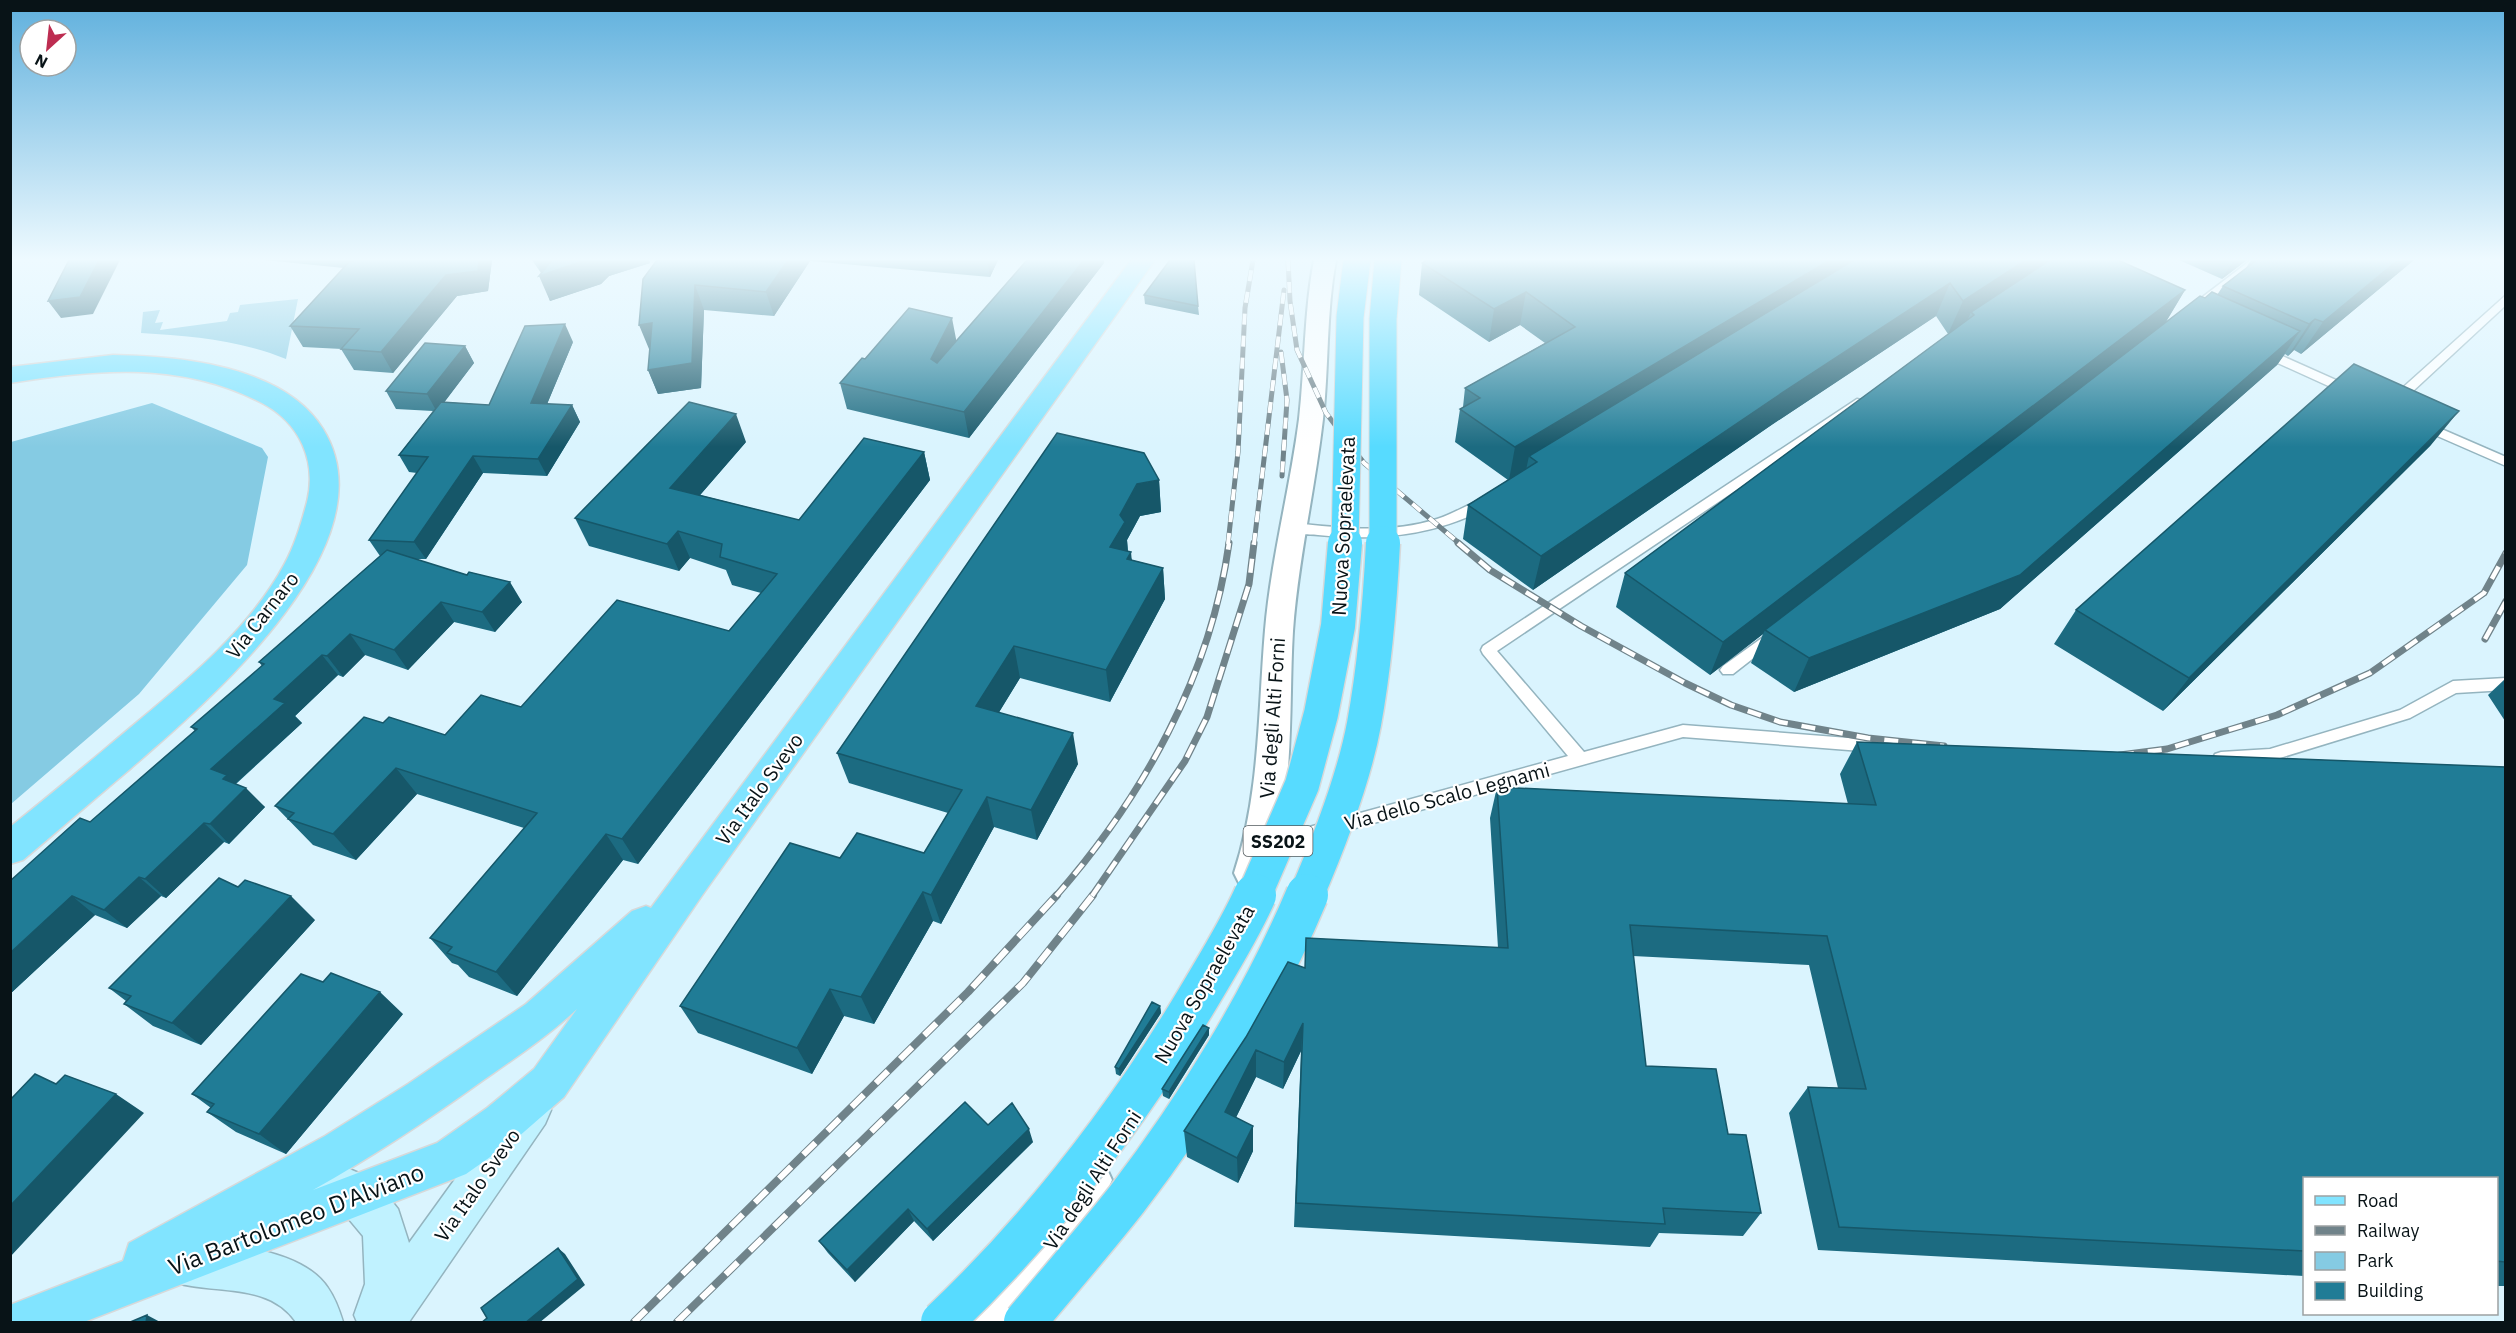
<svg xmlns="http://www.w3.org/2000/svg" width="2516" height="1333" font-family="'IBM Plex Sans',sans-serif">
  <rect width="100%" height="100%" fill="#daf4fe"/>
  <!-- green -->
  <path fill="#85cbe3" d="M298,299L286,359C239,340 191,336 141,333L143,312L160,310L155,323L163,322L160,330L227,321L230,313L238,312L240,305Z
    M152,403L262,448L268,457L247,565L139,694L11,804V442Z"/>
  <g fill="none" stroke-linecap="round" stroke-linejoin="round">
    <defs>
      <path id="service" d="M2251,260H2264L2204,306H2196V302Z
        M2506,295V305L2398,405H2390L2388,402L2390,399Z
        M2262,347L2354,388L2356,391L2354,394H2346L2258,354L2256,351Z
        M1857,399L1861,400L1863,403L1861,406L1497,651L1584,752L1683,725L1874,740L1880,742L1882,746L1880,750L1874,752L1683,737L1280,849L1274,847L1272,842L1274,837L1280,835L1568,756L1483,654L1481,650L1483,646Z
        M2423,421L2506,457V466L2419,428L2417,425Z
        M1484,499L1489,501L1491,504L1489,507C1434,536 1379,541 1318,535C1308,534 1293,536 1287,528L1294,523C1341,528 1391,534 1437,519C1453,514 1468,504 1484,499Z
        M1773,630L1778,631L1780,635L1778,639L1733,674H1723L1720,670L1723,666Z
        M2506,678V690L2456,693L2410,718L2270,761L2221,764L2215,762L2213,758L2215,754L2221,752L2270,749L2400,710L2453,681Z"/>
      <path id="minor" d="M1314,260H1336C1326,313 1329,366 1323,419C1315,490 1298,560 1293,631C1288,711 1297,809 1261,883L1250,887L1239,883L1234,873C1260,794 1258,712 1265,630C1271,559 1290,489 1299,419C1305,366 1304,312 1314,260Z
        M1093,1161L1106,1167L1112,1180L1106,1193L1028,1310L1018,1322H972L978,1308L1000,1282L1080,1167Z"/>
      <path id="secondary" d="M530,1090L545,1096L551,1110L545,1124L409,1322H357L354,1315L365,1284L363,1236L343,1212L318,1200L284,1207L268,1201L262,1185L268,1169L284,1163L319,1156L375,1180L398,1209L409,1243L515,1096Z
        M182,1240C225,1244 302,1248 328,1288C335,1298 340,1312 343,1322H296C267,1279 208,1297 166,1279L159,1263L166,1247Z"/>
      <path id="primary" d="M1131,260H1155L703,894L564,1097L517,1138L466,1174L451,1180L84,1322H10V1305L123,1261L129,1243L325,1136L408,1084L526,1004L632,911L646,906L651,908ZM577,1009L534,1069L487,1108L437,1143L313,1190C372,1157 428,1120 482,1081C515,1058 548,1036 577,1009Z
        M113,355C180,356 284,366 323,429C394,544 206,703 130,769C94,799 59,830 23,860L10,864V827C53,793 94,758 136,723C190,678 250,628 284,565C295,545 301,524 307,502C317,461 300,423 262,403C181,361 98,369 10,383V367Z"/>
    </defs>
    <!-- service casing -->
    <use href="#service" stroke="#94b4bf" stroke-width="3"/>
    <!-- minor casing -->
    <use href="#minor" stroke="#94b4bf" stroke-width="4"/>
    <!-- secondary casing -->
    <use href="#secondary" stroke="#94b4bf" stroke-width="3"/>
    <!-- primary casing -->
    <use href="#primary" stroke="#d7d9da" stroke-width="3"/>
    <!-- service -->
    <use href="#service" fill="#fff" fill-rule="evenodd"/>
    <!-- minor -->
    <use href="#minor" fill="#fff" fill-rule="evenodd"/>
    <!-- secondary -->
    <use href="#secondary" fill="#c0f2ff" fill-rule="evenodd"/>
    <!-- primary -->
    <use href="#primary" fill="#81e4ff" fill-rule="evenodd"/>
    <defs>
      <path id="rail-far2" d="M1288,260L1290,301L1297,350L1326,413L1364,463L1460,544
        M1281,352L1287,400L1282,476
        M1228,544L1238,452L1245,308L1253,260
        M1254,544L1284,290"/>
      <path id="rail-far1" d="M1458,543L1490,570L1581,626L1685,683L1731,705L1780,722L1868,738L1944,746
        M2485,639L2506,601
        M2120,755L2167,749L2277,715L2370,673L2484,593L2506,553
        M1056,896C1143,797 1211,675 1229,543
        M1092,896L1185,761L1207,717L1249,584L1254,543"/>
      <path id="rail" d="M634,1322L968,992L1057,895
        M677,1322L1023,983L1093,895"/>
    </defs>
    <!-- rail-far2 casing -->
    <use href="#rail-far2" stroke="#70838a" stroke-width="5"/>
    <!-- rail-far1 casing -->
    <use href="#rail-far1" stroke="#70838a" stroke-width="7"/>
    <!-- rail casing -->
    <use href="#rail" stroke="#70838a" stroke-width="8"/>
    <!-- rail-far2 -->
    <use href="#rail-far2" stroke="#fff" stroke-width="4" stroke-dasharray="11" stroke-linecap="butt"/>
    <!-- rail-far1 -->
    <use href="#rail-far1" stroke="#fff" stroke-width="4.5" stroke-dasharray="14" stroke-linecap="butt"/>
    <!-- rail -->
    <use href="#rail" stroke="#fff" stroke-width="6" stroke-dasharray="17" stroke-linecap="butt"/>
    <defs>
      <path id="trunk-bridge-far2" d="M1345,544L1350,317L1357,260
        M1383,544V319L1388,260"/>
      <path id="trunk-bridge-far1" d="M1254,896L1302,785L1321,714L1338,626L1345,543
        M1306,896C1328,845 1354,778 1364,724C1375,664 1380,603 1383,543"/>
      <path id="trunk-bridge" d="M942,1322C1041,1228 1128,1115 1198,998C1218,964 1239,931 1255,895
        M1025,1322C1059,1281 1094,1241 1127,1199C1196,1109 1263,1000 1307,895"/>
    </defs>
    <!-- trunk-bridge-far2 casing -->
    <use href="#trunk-bridge-far2" stroke="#d7d9da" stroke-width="29" stroke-linecap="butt"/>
    <!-- trunk-bridge-far1 casing -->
    <use href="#trunk-bridge-far1" stroke="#d7d9da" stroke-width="37" stroke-linecap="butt"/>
    <!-- trunk-bridge casing -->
    <use href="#trunk-bridge" stroke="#d7d9da" stroke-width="45" stroke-linecap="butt"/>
    <!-- trunk-bridge-far2 -->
    <use href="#trunk-bridge-far2" stroke="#57dbff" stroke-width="27"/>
    <!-- trunk-bridge-far1 -->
    <use href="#trunk-bridge-far1" stroke="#57dbff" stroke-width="34"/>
    <!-- trunk-bridge -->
    <use href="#trunk-bridge" stroke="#57dbff" stroke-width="42"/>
  </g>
  <!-- wall -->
  <path fill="#1c6b81" d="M264,260H492L488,291L457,296L393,373L354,370L341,349H342L303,347L290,326L344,268Z
    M532,260H649L650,263L609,276L601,284L550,301L541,273Z
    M657,260H998L990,277L810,261L774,316L704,310L701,388L658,394L648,370L650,349H649Z
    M1027,260H1104V263L969,438L847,409L840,383L865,359L957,341Z
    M2179,260H2247L2222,279Z
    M2251,260H2414L2301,354L2294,350L2288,356L2285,354L2277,365L2000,609L1794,692L1751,663L1763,634L1710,675L1616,607L1625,573L1959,326L1948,334L1936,316L1770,426L1533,590L1463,539L1468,505L1508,480L1455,442L1460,409L1463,407L1465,388L1545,343L1520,325L1489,342L1419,295L1422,263L2185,290L2166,322L2205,298L2217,295L2223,286L2246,268Z
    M1144,295L1198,306L1199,315L1145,304Z
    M573,342L547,404L572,405L580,422L547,476L483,473L426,559H416L522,602L495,632L454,622L408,670L365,655L343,677L338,675L295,716L302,723L236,784L265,807L229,844L224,842L166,898L161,896L127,928L95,915L10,994L90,822L195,731L191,727L262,666L259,662L380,556L369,540L417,473L409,472L399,455L433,411L396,409L386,391L465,346L474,363L444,402L489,405Z
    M746,442L700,495L799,520L924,452L930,480L638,864L623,860L517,996L469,977L458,965L452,963L430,938L524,828L417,794L356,860L313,845L275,806L383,723L445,735L729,631L761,593L732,585L726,570L690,558L679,571L589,546L575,518Z
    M2431,445L2163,711L2054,644L2076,610Z
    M1159,480L1161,512L1140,516L1127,540L1128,551L1132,560L1163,568L1165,599L1110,702L1020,678L999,712L1078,764L1037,840L994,827L941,924L933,921L874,1024L844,1016L812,1074L698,1033L680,1006L840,858L924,853L948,813L849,783L837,753Z
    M2505,679V721L2488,695Z
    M1857,742L2505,767V1286H2496V1179H2304V1276L1818,1250L1789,1113L1808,1087L1838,1088L1809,965L1633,956L1646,1066L1728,1134L1761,1213L1743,1236L1659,1233L1650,1247L1294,1227L1301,1051L1283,1089L1256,1077L1236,1117L1253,1151L1238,1183L1187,1157L1184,1131L1304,968L1498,948L1490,818L1497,787L1848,804L1840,774Z
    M315,920L201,1045L153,1026L124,1004L126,1001L109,988Z
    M1160,1006L1161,1013L1120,1076L1116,1074L1115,1067Z
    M403,1014L286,1154L236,1132L207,1112L211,1108L192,1094Z
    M1209,1028V1035L1169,1099L1163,1096L1162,1089Z
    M988,1125L1033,1142L933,1241L914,1221L855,1282L828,1253L819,1241Z"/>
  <!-- shaded-wall -->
  <path fill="#165769" d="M99,260H120L93,314L61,318L48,301Z
    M479,260H492L488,291L457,296L393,373L381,352L446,275Z
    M536,260H649L650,263L609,276L601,284L550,301L539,276L542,274Z
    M788,260H810V261L774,316L766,292Z
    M987,260H998L990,277Z
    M1084,260H1104V263L969,438L964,412Z
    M1830,260H1872L1537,462L1529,456L1526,470L1509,480L1515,447Z
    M2026,260H2051L1971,312L1967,321L1948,334L1963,301Z
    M2234,260H2247L2222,279Z
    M2398,260H2414L2301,354L2323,322Z
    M1950,283L1936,316L1770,426L1533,590L1541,556L1782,393Z
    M695,285L704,310L701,388L658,394L648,370Z
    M2185,290L2165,323L1765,630L1763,634L1710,675L1723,642Z
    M1526,292L1520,325L1489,342L1494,309Z
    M952,318L957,344L937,385L931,359Z
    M2315,319L2294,350L2288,356L2309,324Z
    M652,323L662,347L649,349L639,325Z
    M565,324L573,342L540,421L531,403Z
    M2300,331L2277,365L2000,609L1794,692L1809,658Z
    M465,346L474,363L437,412L427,394Z
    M572,405L580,422L547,476L538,459Z
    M2459,411L2431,445L2163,711L2189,678Z
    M736,414L746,442L682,516L670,488Z
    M924,452L930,480L638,864L622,839Z
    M473,456L483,473L426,559L414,542Z
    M1159,480L1161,512L1140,516L1127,540L1128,554L1110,547L1120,515L1137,484Z
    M678,531L690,558L679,571L667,544Z
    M1131,552L1134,584L1127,559Z
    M1163,568L1165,599L1110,702L1106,670Z
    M510,582L522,602L495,632L482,612Z
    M441,602L454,622L408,670L394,650Z
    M350,634L365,655L343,677L327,656Z
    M1014,646L1020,678L984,737L976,706Z
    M322,655L338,675L295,716L302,723L235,784L246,788L265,807L229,844L210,824L211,769L274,699Z
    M1073,733L1078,764L1037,840L1031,810Z
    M396,768L417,794L356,860L333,834Z
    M987,797L994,827L941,924L931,895Z
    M204,823L224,842L166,898L145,879Z
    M606,834L623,860L517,996L496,972Z
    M139,877L161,896L127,928L104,910Z
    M923,892L933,921L874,1024L861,997Z
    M72,896L95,915L10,994V953Z
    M291,896L315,920L201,1045L172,1023Z
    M830,989L844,1016L812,1074L797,1048Z
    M380,992L403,1014L286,1154L259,1134Z
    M1160,1006L1161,1013L1120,1076L1119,1069Z
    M1303,1023L1301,1051L1283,1089L1284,1062Z
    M1209,1028V1035L1169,1099V1092Z
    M1256,1050V1077L1226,1138L1225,1112Z
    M116,1094L144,1113L10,1257V1206Z
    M1253,1126V1151L1238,1183L1237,1158Z
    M1029,1129L1033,1142L933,1241L927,1229Z
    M908,1209L914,1221L855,1282L847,1270Z
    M558,1248L565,1254L585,1285L539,1323H525Z
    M147,1315L162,1323H146Z"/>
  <!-- building -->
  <path fill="#207c96" stroke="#165769" stroke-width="1.5" d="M69,260H99L80,297L48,301Z
    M360,260H479L478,271L446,275L381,352L341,349L359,329L290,326L350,261Z
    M552,260H586L539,276Z
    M657,260H788L766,292L695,285L692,363L648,370L652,323L639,325L643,279Z
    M1027,260H1084L964,412L840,383L862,358L865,359L909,308L952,318L931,359L937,363Z
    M1170,260H1194L1198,306L1144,295Z
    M1427,260H1830L1515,447L1460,409L1480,398L1465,388L1575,327L1526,292L1494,309L1422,263Z
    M1854,260H2026L1963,301L1950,283L1782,393L1541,556L1468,505L1537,462L1529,456Z
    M2050,260H2118L2185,290L1723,642L1625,573L1974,315L1971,312Z
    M2257,260H2398L2323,322L2315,319L2309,324L2223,286Z
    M2212,292L2300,331L2020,575L1809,658L1765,630L2200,296L2205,298Z
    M565,324L531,403L572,405L538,459L473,456L414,542L369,540L428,457L399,455L441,402L489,405L525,326Z
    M425,343L465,346L427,394L386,391Z
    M2354,364L2459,411L2189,678L2076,610Z
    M689,402L736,414L670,488L799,520L864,438L924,452L622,839L606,834L496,972L447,953L452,947L430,938L537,813L396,768L333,834L288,819L294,813L275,806L364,717L383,723L389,717L445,735L481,695L521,707L617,600L729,631L777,574L720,557L722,544L678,531L667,544L575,518Z
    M1057,433L1144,453L1159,480L1137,484L1120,515L1125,522L1110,547L1131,552L1127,559L1163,568L1106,670L1014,646L976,706L1073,733L1031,810L987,797L931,895L923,892L861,997L830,989L797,1048L680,1006L790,843L840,858L857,833L924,853L962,790L837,753Z
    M387,550L467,575L469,572L510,582L482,612L441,602L394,650L350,634L327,656L322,655L274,699L285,703L211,769L227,775L223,779L246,788L210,824L204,823L145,879L139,877L104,910L72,896L10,953V881L80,818L90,822L197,729L191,727L264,664L259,662Z
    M1857,742L2505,767V1262L2496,1261V1179H2304V1251L1839,1227L1808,1087L1866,1089L1827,936L1630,925L1646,1066L1716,1069L1728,1134L1746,1135L1761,1213L1663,1208L1665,1224L1296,1203L1303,1023L1284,1062L1256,1050L1225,1112L1253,1126L1237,1158L1184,1131L1246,1037L1288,962L1305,968L1306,938L1508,948L1497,787L1876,805Z
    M219,878L238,887L245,880L291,896L172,1023L124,1004L131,996L109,988Z
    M331,973L380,992L259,1134L207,1112L214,1104L192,1094L301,974L323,982Z
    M1152,1002L1160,1006L1119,1069L1115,1067Z
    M1203,1025L1209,1028L1182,1071L1169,1092L1162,1089Z
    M35,1074L56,1084L65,1075L116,1094L10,1206V1100Z
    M965,1102L988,1125L1012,1103L1029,1129L927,1229L908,1209L847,1270L819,1241Z
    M558,1248L578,1279L525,1323H481L487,1318L481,1308Z
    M147,1315L146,1323H128Z"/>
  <!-- sky -->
  <linearGradient id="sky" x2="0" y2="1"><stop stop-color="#5fb0dd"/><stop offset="0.58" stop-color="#eefaff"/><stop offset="1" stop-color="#eefaff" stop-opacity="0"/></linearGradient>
  <rect width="2516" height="447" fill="url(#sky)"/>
  <g text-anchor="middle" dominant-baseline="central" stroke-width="4.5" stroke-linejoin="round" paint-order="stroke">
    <!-- shield labels -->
    <rect fill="#fff" stroke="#525a5d" stroke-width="1.5" x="1243.5" y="826" width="69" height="30" rx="4.5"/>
    <g font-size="18" font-weight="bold" fill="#081317">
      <text x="1278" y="841">SS202</text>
    </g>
    <!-- street labels -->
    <g font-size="20" fill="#081317" stroke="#fff">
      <text transform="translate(1343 526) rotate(-87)">Nuova Sopraelevata</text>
      <text transform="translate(262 615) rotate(-52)">Via Carnaro</text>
      <text transform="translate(1272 718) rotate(-86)">Via degli Alti Forni</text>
      <text transform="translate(759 789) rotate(-54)">Via Italo Svevo</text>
      <text transform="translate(1447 796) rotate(-15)">Via dello Scalo Legnami</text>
      <text transform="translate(1204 984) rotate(-60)">Nuova Sopraelevata</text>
      <text transform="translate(1092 1180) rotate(-57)">Via degli Alti Forni</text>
      <text transform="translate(477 1185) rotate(-55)">Via Italo Svevo</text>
    </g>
    <!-- near-street labels -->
    <g font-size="24" fill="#081317" stroke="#fff">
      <text transform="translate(296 1219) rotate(-21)">Via Bartolomeo D'Alviano</text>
    </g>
  </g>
  <!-- border -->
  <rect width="2516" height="1333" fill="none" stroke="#081317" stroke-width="24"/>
  <!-- legend -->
  <rect x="2303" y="1177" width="195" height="138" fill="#ffffff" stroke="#9ca1a2" stroke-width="1.5"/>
  <rect x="2315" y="1196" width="30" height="9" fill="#81e4ff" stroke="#9ca1a2" stroke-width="1.5"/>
  <text x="2357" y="1207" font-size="18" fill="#081317">Road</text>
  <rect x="2315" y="1226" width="30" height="9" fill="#70838a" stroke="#9ca1a2" stroke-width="1.5"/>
  <text x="2357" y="1237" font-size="18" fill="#081317">Railway</text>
  <rect x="2315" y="1252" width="30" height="18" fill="#85cbe3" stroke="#9ca1a2" stroke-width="1.5"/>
  <text x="2357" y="1267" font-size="18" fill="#081317">Park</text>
  <rect x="2315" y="1282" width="30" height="18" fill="#207c96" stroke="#9ca1a2" stroke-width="1.5"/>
  <text x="2357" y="1297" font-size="18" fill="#081317">Building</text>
  <!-- north arrow -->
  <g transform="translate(48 48) rotate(207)"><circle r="28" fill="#ffffff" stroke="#9ca1a2" stroke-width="1.5"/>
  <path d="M0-4.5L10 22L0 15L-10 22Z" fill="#bd2d51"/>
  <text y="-9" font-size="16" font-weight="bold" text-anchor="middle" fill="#081317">N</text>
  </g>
</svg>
